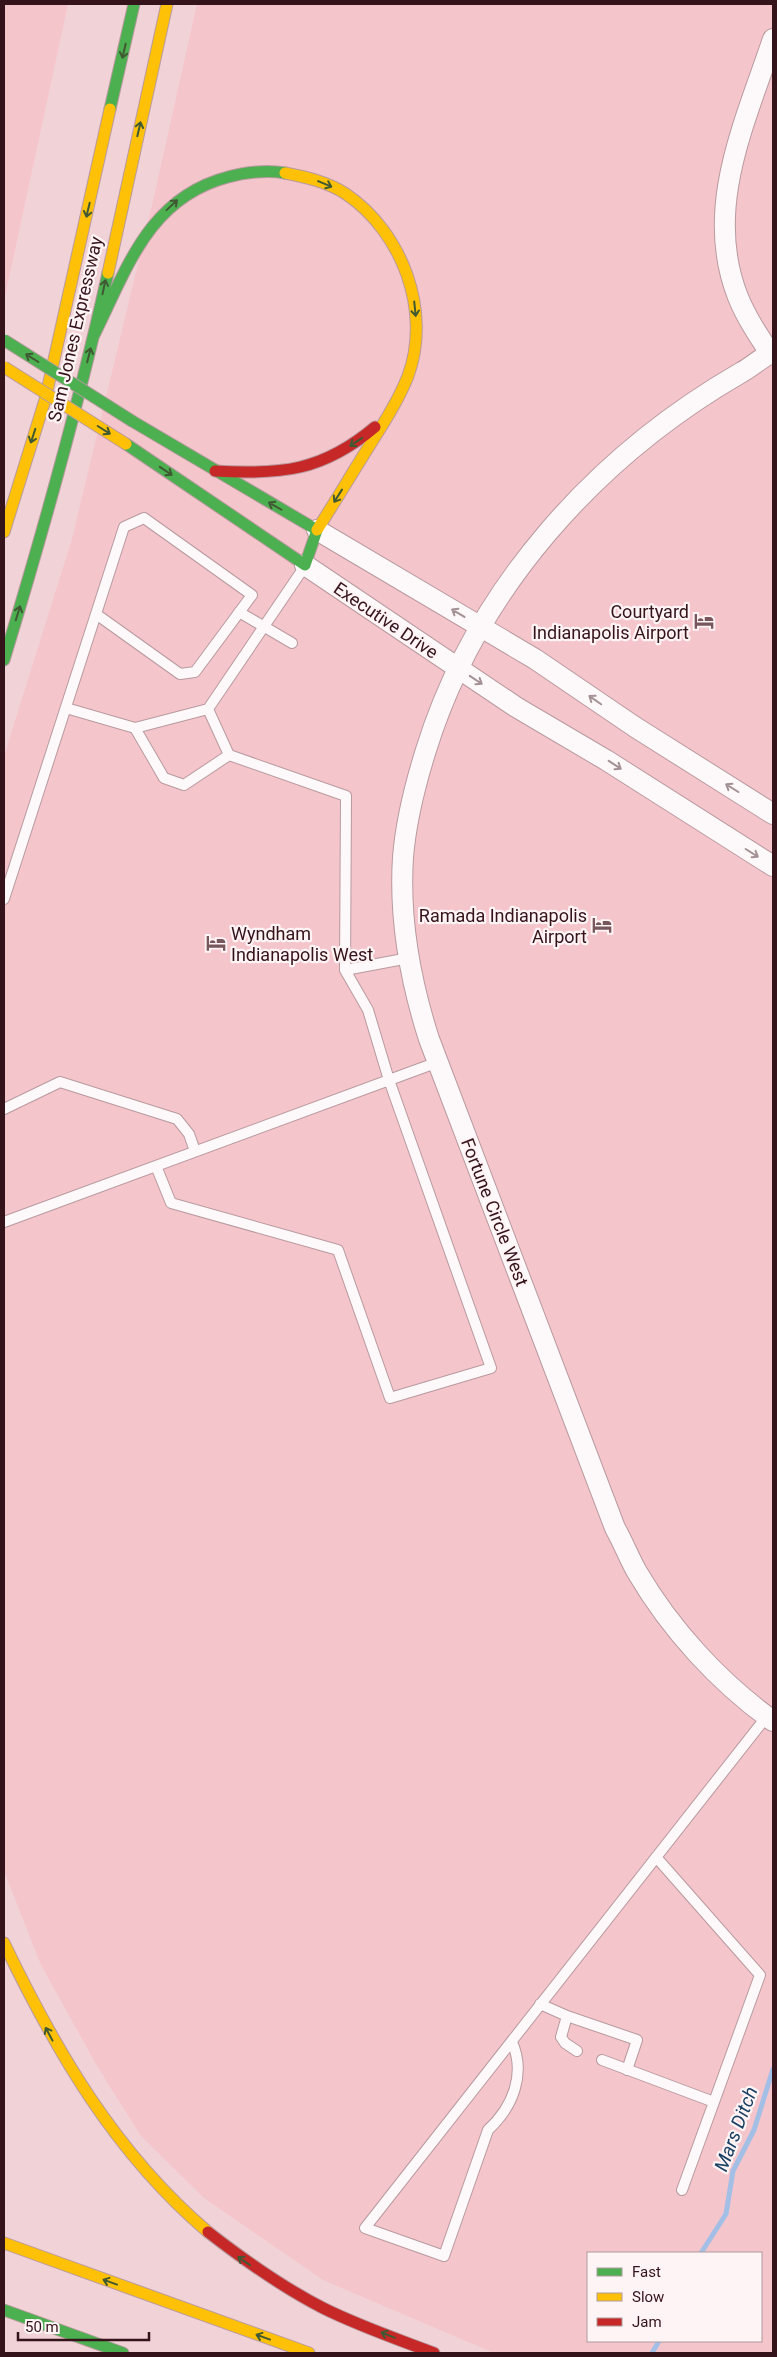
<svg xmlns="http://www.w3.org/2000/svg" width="777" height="2357" font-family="Roboto,sans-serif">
  <rect width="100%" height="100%" fill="#f1d2d6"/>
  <!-- built -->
  <path fill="#f5c5cc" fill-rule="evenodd" d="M4,4H68L4,301Z
    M197,4H773V2353H494L323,2280L204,2198L141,2136L97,2066L41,1965L4,1871V756L72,539L153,201ZM588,2253H761V2341H588Z"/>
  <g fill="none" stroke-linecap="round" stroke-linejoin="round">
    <!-- stream -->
    <path stroke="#a4bfe6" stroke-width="5" d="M701,2253L726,2214L733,2171L754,2130L773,2069
      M652,2353L659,2341"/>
    <defs>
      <path id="lane" d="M239,612L292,643
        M66,708L135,728L208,709L229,755L346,796L345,970L368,1010L389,1080L491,1368L390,1398L338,1250L171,1203L156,1166
        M208,709L305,566
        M135,728L164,778L184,785L229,755
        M4,899L124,527L144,518L252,595L195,672L180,674L96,614
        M345,970L409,958
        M4,1109L60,1082L177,1119L189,1134L195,1151
        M4,1222L438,1062
        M540,2004L567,2016L561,2037L565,2043L577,2051
        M567,2016L637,2040L627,2070
        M512,2042C526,2074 513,2107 488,2130L444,2256L365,2228L767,1716
        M602,2060L714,2102L760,1975L656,1857
        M682,2190L714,2102"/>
      <path id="street" d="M773,352C762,357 753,366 742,372C596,456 476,589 426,750C415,785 406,821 403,857C399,919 410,980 429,1039L615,1528C623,1542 629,1558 637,1572C671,1630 719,1682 773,1721
        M770,353C758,335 746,317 738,297C703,209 745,123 773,39
        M317,530L535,659L635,727L773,814
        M305,565L516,707L606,760L773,866"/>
      <path id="fast" d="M110,109L134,4
        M94,335C127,269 148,198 228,177C245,172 268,170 285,173
        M126,444L305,565L317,530L132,421
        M4,660C43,532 79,403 108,273
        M4,2310L123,2353"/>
      <path id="slow" d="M285,173C306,177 328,182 346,194C402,232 432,311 408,376C397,404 379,430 363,456C348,480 333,505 317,530
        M108,273L167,4
        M4,532L45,400L110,109
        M4,1943C56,2051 115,2153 208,2232
        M4,2243L309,2353"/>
      <path id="jam" d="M215,471C281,475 323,471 375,427
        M208,2232C244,2260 282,2287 323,2308C359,2326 397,2339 434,2353"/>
    </defs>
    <!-- lane casing -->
    <use href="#lane" stroke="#b89a9f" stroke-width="12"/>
    <!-- street casing -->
    <use href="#street" stroke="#b89a9f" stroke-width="22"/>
    <!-- fast casing -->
    <use href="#fast" stroke="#b89a9f" stroke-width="13"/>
    <!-- slow casing -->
    <use href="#slow" stroke="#b89a9f" stroke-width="13"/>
    <!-- jam casing -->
    <use href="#jam" stroke="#b89a9f" stroke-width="13"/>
    <!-- lane -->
    <use href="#lane" stroke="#fdf8f9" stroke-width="10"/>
    <!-- street -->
    <use href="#street" stroke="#fdf8f9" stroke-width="20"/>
    <!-- fast -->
    <use href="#fast" stroke="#4caf50" stroke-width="11"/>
    <!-- slow -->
    <use href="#slow" stroke="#ffc107" stroke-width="11"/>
    <!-- jam -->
    <use href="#jam" stroke="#c62828" stroke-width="11"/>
    <defs>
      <path id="fast-bridge" d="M4,340L132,421"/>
      <path id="slow-bridge" d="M4,367L126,444"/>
    </defs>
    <!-- fast-bridge casing -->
    <use href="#fast-bridge" stroke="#b89a9f" stroke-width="13" stroke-linecap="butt"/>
    <!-- slow-bridge casing -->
    <use href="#slow-bridge" stroke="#b89a9f" stroke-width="13" stroke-linecap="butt"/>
    <!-- fast-bridge -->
    <use href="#fast-bridge" stroke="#4caf50" stroke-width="11"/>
    <!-- slow-bridge -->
    <use href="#slow-bridge" stroke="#ffc107" stroke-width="11"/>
  </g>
  <!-- one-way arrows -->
  <defs><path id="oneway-shaft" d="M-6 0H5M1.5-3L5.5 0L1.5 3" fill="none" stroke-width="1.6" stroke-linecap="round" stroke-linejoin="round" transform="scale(1.25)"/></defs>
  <g stroke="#3f5932">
    <use href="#oneway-shaft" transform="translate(124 51) rotate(103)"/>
    <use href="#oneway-shaft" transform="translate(139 129) rotate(-77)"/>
    <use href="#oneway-shaft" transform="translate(325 184) rotate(23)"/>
    <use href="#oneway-shaft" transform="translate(172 205) rotate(-43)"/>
    <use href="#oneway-shaft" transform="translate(88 210) rotate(103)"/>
    <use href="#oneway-shaft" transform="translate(104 287) rotate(-78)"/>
    <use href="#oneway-shaft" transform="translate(415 309) rotate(84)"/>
    <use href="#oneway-shaft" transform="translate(89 355) rotate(-76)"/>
    <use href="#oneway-shaft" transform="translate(32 358) rotate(-148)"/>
    <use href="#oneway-shaft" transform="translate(104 430) rotate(32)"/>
    <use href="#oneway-shaft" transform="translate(33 436) rotate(108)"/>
    <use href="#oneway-shaft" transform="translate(356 442) rotate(147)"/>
    <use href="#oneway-shaft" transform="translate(166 471) rotate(34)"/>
    <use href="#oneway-shaft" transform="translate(338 496) rotate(122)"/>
    <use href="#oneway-shaft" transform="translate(275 506) rotate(-150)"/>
    <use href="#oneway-shaft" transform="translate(18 613) rotate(-73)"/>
    <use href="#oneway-shaft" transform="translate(49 2034) rotate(-118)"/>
    <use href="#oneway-shaft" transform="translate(244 2261) rotate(-145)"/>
    <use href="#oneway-shaft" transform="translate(110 2282) rotate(-160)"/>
    <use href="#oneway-shaft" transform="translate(388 2335) rotate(-158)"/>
    <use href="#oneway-shaft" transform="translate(263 2337) rotate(-160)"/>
  </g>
  <g stroke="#a39195">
    <use href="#oneway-shaft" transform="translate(458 613) rotate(-149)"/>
    <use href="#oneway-shaft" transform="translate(476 680) rotate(34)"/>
    <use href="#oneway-shaft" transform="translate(595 700) rotate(-145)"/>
    <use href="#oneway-shaft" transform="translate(615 765) rotate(33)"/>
    <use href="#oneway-shaft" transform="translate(732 788) rotate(-148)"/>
    <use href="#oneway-shaft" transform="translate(752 853) rotate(32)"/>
  </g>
  <!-- icons -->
  <defs>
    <symbol id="hotel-bare" viewBox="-9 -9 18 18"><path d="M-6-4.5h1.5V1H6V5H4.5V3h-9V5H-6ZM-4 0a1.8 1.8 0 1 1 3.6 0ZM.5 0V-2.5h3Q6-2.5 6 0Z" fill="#77565c" stroke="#fef4f5" stroke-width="2.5" paint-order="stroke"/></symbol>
  </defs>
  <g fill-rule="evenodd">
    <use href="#hotel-bare" x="690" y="607" width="28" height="28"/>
    <use href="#hotel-bare" x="588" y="911" width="28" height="28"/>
    <use href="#hotel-bare" x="202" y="929" width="28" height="28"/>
  </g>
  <g text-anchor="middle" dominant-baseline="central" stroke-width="4.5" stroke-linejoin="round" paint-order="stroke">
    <!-- street labels -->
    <g font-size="18" fill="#35131a" stroke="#fef4f5">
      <text transform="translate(75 329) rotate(-77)">Sam Jones Expressway</text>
      <text transform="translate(386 620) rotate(34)">Executive Drive</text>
      <text transform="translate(495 1212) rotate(69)">Fortune Circle West</text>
    </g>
    <!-- poi labels -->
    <g font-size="18" fill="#35131a" stroke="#fef4f5" text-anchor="end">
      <text x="689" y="611">Courtyard<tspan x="689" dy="21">Indianapolis Airport</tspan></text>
      <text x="587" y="915">Ramada Indianapolis<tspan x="587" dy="21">Airport</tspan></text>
      <text x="231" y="933" text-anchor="start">Wyndham<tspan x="231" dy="21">Indianapolis West</tspan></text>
    </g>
    <!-- water labels -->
    <g font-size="19" font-style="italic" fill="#1a4063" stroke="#fef4f5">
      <text transform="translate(736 2129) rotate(-69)">Mars Ditch</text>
    </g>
  </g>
  <!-- border -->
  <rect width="777" height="2357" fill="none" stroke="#35131a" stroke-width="10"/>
  <!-- legend -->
  <rect x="587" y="2252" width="175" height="90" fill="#fef4f5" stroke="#ae9a9d"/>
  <rect x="597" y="2268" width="25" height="8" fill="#4caf50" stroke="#ae9a9d"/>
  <text x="632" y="2277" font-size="15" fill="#35131a">Fast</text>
  <rect x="597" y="2293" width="25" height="8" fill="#ffc107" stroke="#ae9a9d"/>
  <text x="632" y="2302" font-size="15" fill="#35131a">Slow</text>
  <rect x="597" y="2318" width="25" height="8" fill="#c62828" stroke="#ae9a9d"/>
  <text x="632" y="2327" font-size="15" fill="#35131a">Jam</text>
  <!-- scale -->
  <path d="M18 2332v8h131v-8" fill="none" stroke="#35131a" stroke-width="2.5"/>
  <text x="25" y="2332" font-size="15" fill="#35131a" stroke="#fef4f5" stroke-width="4" paint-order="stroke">50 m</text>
</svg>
